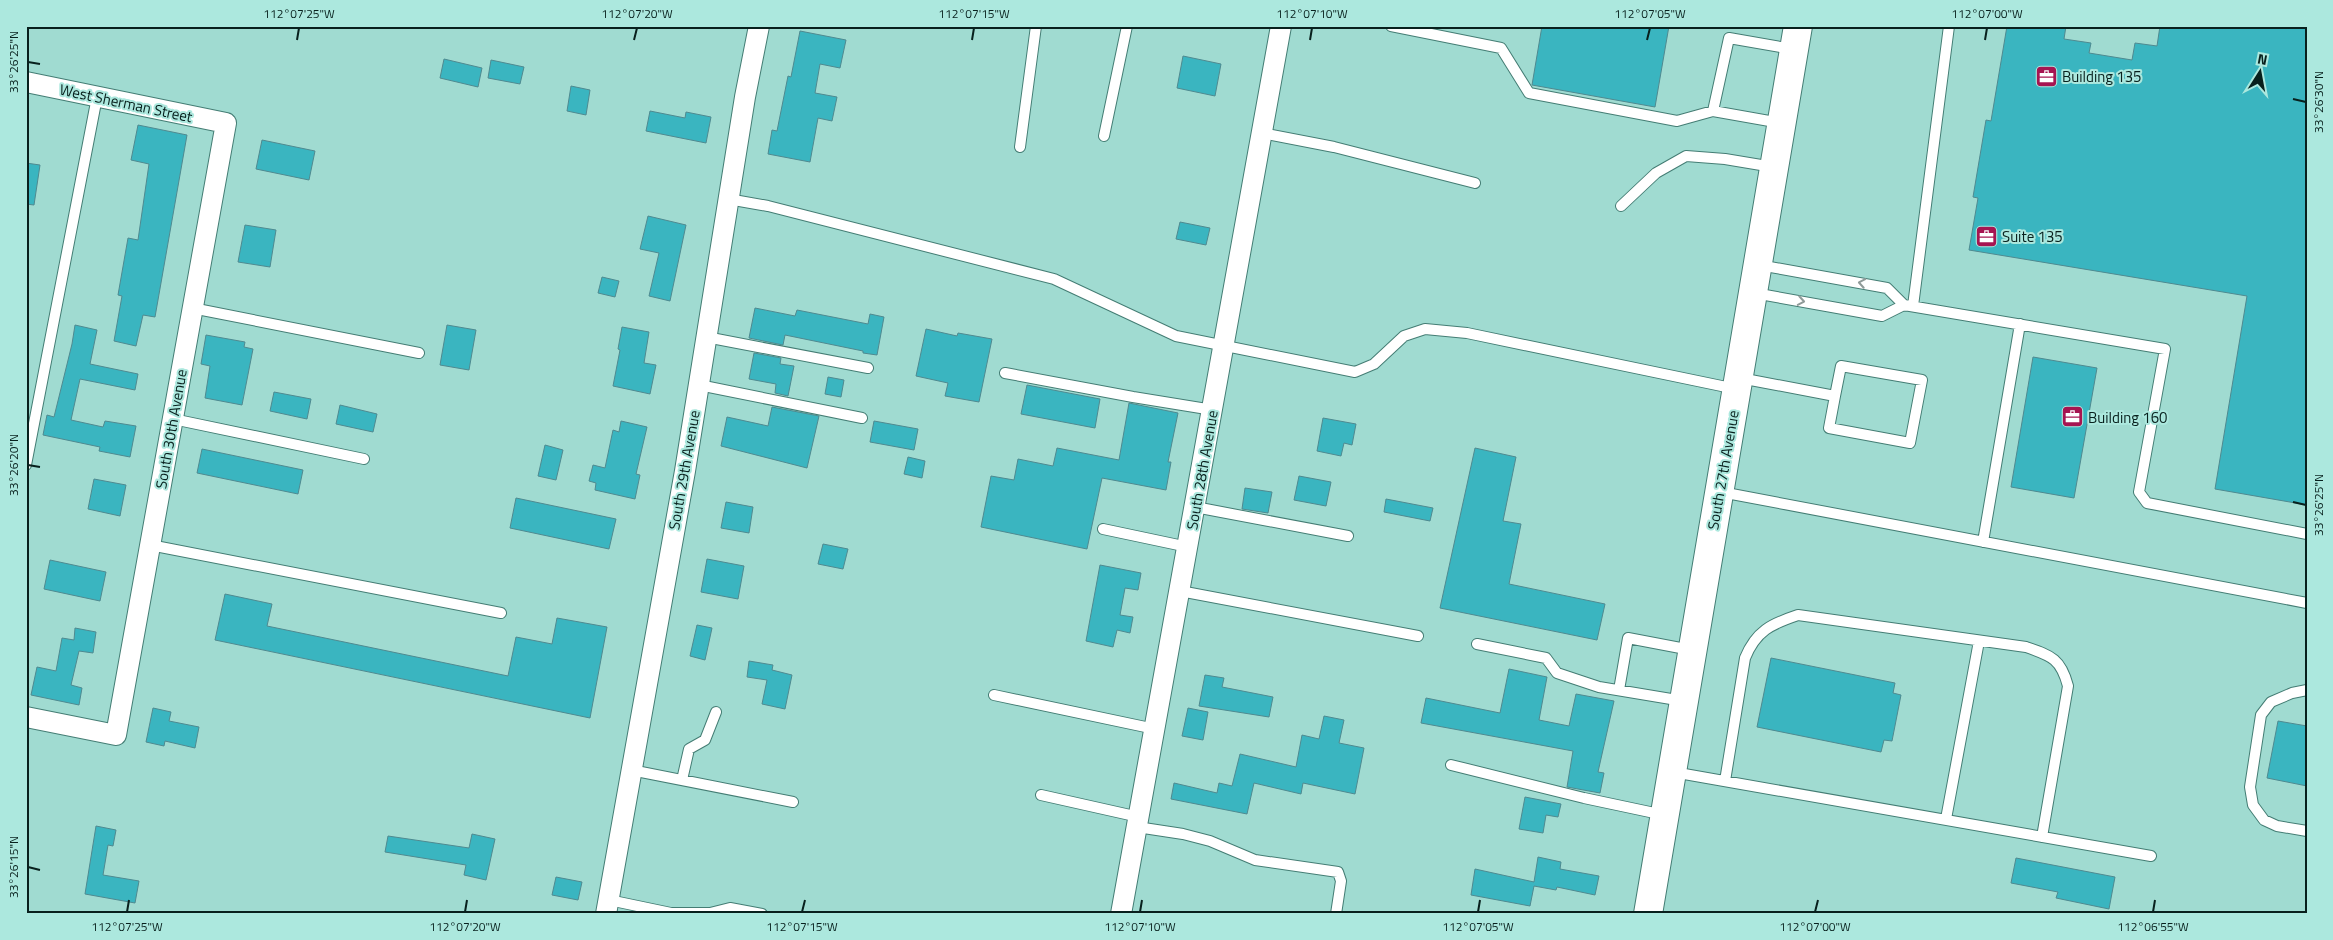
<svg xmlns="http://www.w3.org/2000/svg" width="2333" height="940" font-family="'Titillium Web',sans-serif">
  <rect width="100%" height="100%" fill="#a0dbd1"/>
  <!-- building -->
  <path fill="#3ab5c0" stroke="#4f8a90" d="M1542,26H1669L1655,107L1532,85Z
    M2007,26H2066L2064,39L2091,43L2089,53L2132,60L2135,43L2157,46L2160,26H2307V505L2215,489L2247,296L1969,250L1978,198L1973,197L1986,120L1991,121Z
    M800,31L846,40L840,68L820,64L815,93L837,97L832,121L818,118L810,162L768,154L772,130L777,131L788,76L791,77Z
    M1183,56L1221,64L1215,96L1177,88Z
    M444,59L482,68L478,87L440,78Z
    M491,60L524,67L520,84L488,78Z
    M571,86L590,90L586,115L567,111Z
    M650,111L685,118L686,112L711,117L706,143L646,131Z
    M138,125L187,135L155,317L143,315L136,346L114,341L122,296L118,295L128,238L138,240L149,164L131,160Z
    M262,140L315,151L309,180L256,169Z
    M26,163L40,165L34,205L26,204Z
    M648,216L686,225L670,301L649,296L659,253L640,249Z
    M1180,222L1210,228L1206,245L1176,239Z
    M245,225L276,230L270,267L238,262Z
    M602,277L619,281L615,297L598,293Z
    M755,308L795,316L797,310L868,324L870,314L884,317L877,355L863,353V351L785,335L783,345L749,338Z
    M75,325L97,330L90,364L138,374L135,390L80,379L71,420L103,427L105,421L136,426L130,457L99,451L100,447L43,435L47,415L54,417L72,344Z
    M447,325L476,330L469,370L440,365Z
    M622,327L649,332L644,363L656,365L650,394L613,386L620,350L618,349Z
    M926,329L957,336L958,333L992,339L979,402L945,396L948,383L916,376Z
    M206,335L245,342L244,347L253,349L242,405L205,398L210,366L201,364Z
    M754,353L781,358L780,364L794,366L788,396L775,393L776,384L749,379Z
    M2033,357L2097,368L2074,498L2011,487Z
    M828,377L844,380L841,397L825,394Z
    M1027,385L1100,399L1095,428L1021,414Z
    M274,392L311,399L307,419L270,411Z
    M1129,403L1178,413L1168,462H1171L1166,490L1102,478L1087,549L981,527L991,476L1014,480L1018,459L1053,466L1057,448L1119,460Z
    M340,405L377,414L373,432L336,424Z
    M772,407L819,416L807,468L721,446L727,417L768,426Z
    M1323,418L1356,424L1352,445L1344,443L1341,456L1317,451Z
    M621,421L647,427L636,474L640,475L635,499L595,490L596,483L589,481L593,465L605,468L613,430L619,432Z
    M874,421L918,429L914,450L870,442Z
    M545,445L563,450L556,480L538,476Z
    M1475,448L1516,457L1503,521L1521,524L1509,584L1605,604L1597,640L1440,608Z
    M202,449L303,470L298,494L197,473Z
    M908,457L925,461L922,478L904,474Z
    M1299,476L1331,482L1326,506L1294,500Z
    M94,479L126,485L120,516L88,509Z
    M1245,488L1272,492L1268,513L1242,509Z
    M516,498L616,519L609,549L510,528Z
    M1386,499L1433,508L1430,521L1384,512Z
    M726,502L753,507L749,533L721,528Z
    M823,544L848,549L843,569L818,564Z
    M707,559L744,566L738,599L701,592Z
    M50,560L106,572L100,601L44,589Z
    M1100,565L1141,573L1138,590L1125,588L1120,615L1133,617L1130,633L1117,630L1113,647L1086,641Z
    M225,594L272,604L267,626L508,676L516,637L552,644L557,618L607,627L590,718L215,640Z
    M697,625L712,628L705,660L690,656Z
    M75,628L96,632L93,653L79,651L71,685L82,688L79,705L31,695L37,667L56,671L62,638L74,640Z
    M1771,658L1895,683L1893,693L1901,695L1892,741L1884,740L1881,752L1757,727Z
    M749,661L773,665L772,670L792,675L785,709L762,704L767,680L747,677Z
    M1509,669L1547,677L1539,720L1569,726L1576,694L1614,701L1598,772L1604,773L1600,793L1567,787L1573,751L1421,723L1426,698L1500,713Z
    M1205,675L1224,678L1222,687L1273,697L1269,717L1199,706Z
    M153,708L171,712L169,721L199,727L195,748L165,741L164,746L146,742Z
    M1188,708L1208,712L1203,740L1182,736Z
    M1324,716L1344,720L1339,743L1364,748L1355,794L1303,783L1301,794L1254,783L1247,814L1171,799L1174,783L1217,793L1219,783L1232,786L1240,754L1296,767L1302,735L1319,739Z
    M2278,721L2307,726V786L2267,778Z
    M1525,797L1561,804L1558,817L1546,815L1543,833L1519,829Z
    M96,826L116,830L113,846L108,845L103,875L139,881L135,903L85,894Z
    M472,834L495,839L486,880L464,875L466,865L385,852L388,836L469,848Z
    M1538,857L1561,862L1560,869L1599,876L1595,895L1557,887L1556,890L1534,886L1530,906L1471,895L1475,869L1534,882Z
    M2016,858L2115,877L2109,909L2056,898L2058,892L2011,883Z
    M556,877L582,882L578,900L552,895Z"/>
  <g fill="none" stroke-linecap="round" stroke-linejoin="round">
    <defs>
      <path id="lane" d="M1391,26L1501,48L1529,93L1677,121L1713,111L1729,38L1792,49
        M1713,111L1781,123
        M1262,133L1334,147L1475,183
        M1104,136L1127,26
        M1020,147L1036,26
        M728,199L768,206L1054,279L1176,336L1355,372L1374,364L1404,336L1425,329L1467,333L1736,389
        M1621,206L1656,173L1686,156L1725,159L1773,167
        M1759,265L1887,288L1904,305L2165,349L2139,492L2147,503L2307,534
        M1754,293L1882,316L1904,305
        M1913,306L1949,26
        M192,308L419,353
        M706,337L868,368
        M1005,373L1133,397L1213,410
        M1740,378L1835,396L1841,366L1922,380L1910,443L1829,428L1835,396
        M699,385L862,418
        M173,419L364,459
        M26,465L97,97
        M1721,492L2307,603
        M1195,507L1348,536
        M1103,529L1188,547
        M1983,542L2020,324
        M150,545L501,613
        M1180,591L1418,636
        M1477,644L1546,658L1557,673L1599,687L1683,701
        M1619,690L1628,638L1691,650
        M2307,690L2292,693L2271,702L2261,715L2250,787L2253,805L2264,820L2277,826L2307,831
        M994,695L1155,729
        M1451,765L1584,798L1664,815
        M631,770L793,802
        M1673,772L2151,856
        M682,780L689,749L705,740L716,712
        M1725,781L1745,658C1756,631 1771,624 1798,615L2026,647C2052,656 2061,659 2068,686L2042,837
        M1041,795L1139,817
        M1946,819L1979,641
        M1137,827L1183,834L1210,841L1255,860L1338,872L1341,881L1336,914
        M609,900L671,913H710L730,908L762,914"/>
      <path id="street" d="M26,82L226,123L116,735L26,717
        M606,914L685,471L745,97L759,26
        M1121,914L1281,26"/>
      <path id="secondary" d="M1648,914L1798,26"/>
    </defs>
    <!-- lane casing -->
    <use href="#lane" stroke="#447d74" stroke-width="12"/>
    <!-- street casing -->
    <use href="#street" stroke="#447d74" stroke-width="22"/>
    <!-- secondary casing -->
    <use href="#secondary" stroke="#447d74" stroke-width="30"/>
    <!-- lane -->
    <use href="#lane" stroke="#fff" stroke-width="10"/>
    <!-- street -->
    <use href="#street" stroke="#fff" stroke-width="20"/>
    <!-- secondary -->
    <use href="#secondary" stroke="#fff" stroke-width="28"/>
  </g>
  <!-- one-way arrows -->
  <defs><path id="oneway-chevron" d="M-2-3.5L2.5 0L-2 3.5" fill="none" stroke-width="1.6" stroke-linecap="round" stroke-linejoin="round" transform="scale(1.25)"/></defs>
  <g stroke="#909b99">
    <use href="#oneway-chevron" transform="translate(1862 283) rotate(-170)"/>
    <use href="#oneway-chevron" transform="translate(1801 301) rotate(10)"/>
  </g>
  <!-- ticks -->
  <path fill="none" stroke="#08201d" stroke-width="2" d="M297,40L299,28M634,40L637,28M972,40L974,28M1310,40L1312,28M1647,40L1650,28M1985,40L1987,28M28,62L40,64M2293,99L2306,102M28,465L40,467M2293,502L2306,505M28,867L40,870M127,912L129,900M465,912L467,900M802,912L805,900M1140,912L1142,900M1478,912L1480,900M1815,912L1818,900M2153,912L2155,900"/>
  <!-- icons -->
  <defs>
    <symbol id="office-square" viewBox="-11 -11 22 22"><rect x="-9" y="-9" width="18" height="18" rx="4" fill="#a61451" stroke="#ace8de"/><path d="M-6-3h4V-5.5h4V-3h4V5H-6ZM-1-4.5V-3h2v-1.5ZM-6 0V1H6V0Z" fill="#fff"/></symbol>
  </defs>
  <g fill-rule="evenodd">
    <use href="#office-square" x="2034" y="64" width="25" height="25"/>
    <use href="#office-square" x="1974" y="224" width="25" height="25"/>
    <use href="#office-square" x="2060" y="404" width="25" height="25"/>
  </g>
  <g text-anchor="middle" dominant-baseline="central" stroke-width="4" stroke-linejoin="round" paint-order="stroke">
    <!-- poi labels -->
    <g font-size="15" fill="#08201d" stroke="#ace8de" text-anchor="start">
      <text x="2062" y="76">Building 135</text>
      <text x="2002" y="236">Suite 135</text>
      <text x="2088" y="417">Building 160</text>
    </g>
    <!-- street labels -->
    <g font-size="15" fill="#08201d" stroke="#ace8de">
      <text transform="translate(126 103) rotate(12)">West Sherman Street</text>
      <text transform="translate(171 429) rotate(-80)">South 30th Avenue</text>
      <text transform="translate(684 470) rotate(-80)">South 29th Avenue</text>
      <text transform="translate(1202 470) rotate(-80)">South 28th Avenue</text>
      <text transform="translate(1723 470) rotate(-80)">South 27th Avenue</text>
    </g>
  </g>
  <!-- border -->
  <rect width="2333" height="940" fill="none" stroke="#ace8de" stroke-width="55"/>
  <!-- north arrow -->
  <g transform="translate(2260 72) rotate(11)" stroke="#ace8de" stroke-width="4" paint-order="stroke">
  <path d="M0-4L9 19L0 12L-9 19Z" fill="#08201d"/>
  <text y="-8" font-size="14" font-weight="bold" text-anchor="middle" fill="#08201d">N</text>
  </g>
  <rect x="28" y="28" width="2278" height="884" fill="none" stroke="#08201d" stroke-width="2"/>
  <g font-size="12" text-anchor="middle" fill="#08201d">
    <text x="299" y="18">112°07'25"W</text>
    <text x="637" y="18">112°07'20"W</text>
    <text x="974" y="18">112°07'15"W</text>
    <text x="1312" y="18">112°07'10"W</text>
    <text x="1650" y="18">112°07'05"W</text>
    <text x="1987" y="18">112°07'00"W</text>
    <text transform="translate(14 62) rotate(-90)" y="4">33°26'25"N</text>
    <text transform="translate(2319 102) rotate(-90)" y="4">33°26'30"N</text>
    <text transform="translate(14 465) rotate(-90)" y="4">33°26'20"N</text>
    <text transform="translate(2319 505) rotate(-90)" y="4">33°26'25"N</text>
    <text transform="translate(14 867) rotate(-90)" y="4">33°26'15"N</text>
    <text x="127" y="931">112°07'25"W</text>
    <text x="465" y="931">112°07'20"W</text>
    <text x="802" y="931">112°07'15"W</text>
    <text x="1140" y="931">112°07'10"W</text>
    <text x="1478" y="931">112°07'05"W</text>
    <text x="1815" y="931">112°07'00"W</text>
    <text x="2153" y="931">112°06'55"W</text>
  </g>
</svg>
